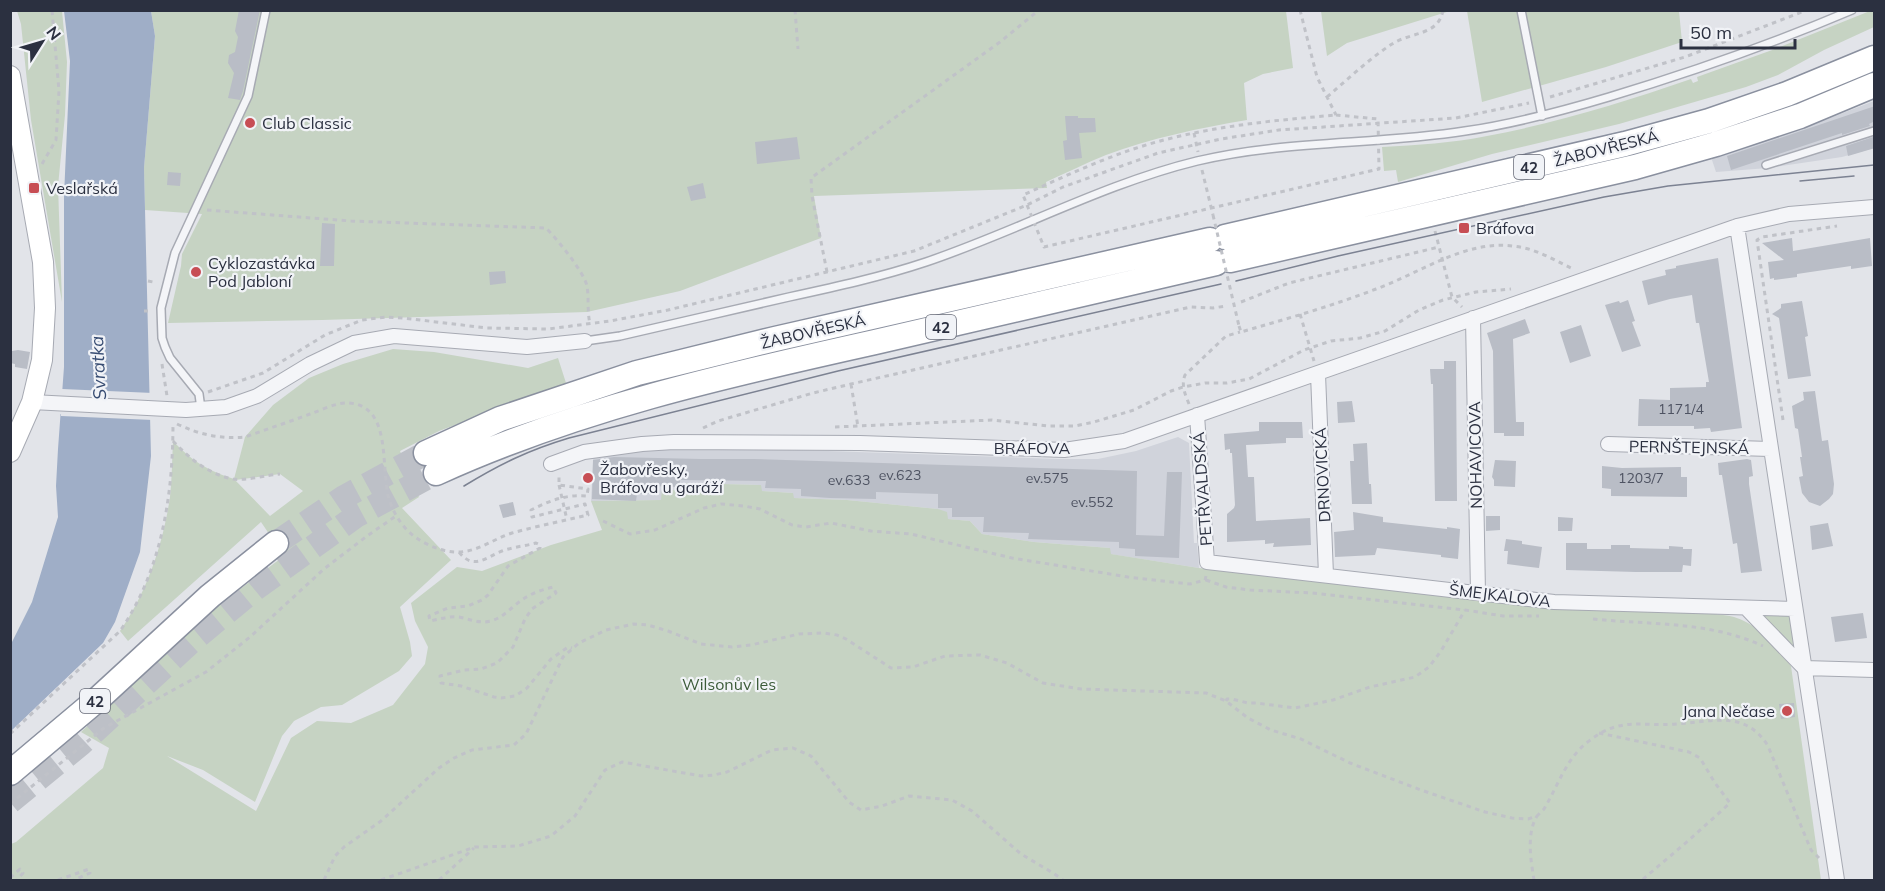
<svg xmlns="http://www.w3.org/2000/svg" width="1885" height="891" font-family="Mulish,sans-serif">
  <rect width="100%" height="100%" fill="#e2e4e9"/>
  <!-- built -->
  <path fill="#d0d3db" d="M1874,101V148L1842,157L1768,168L1716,172L1711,157L1799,130Z
    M1178,437L1189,443L1194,543H1197L1199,568L1110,554V548L1034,542L982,534L970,521L947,519L938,509L847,500L793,498V493L761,491V485L686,483V491L661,500L591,501L594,443L1058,459H1098L1136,451Z"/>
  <!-- green -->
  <path fill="#c6d3c3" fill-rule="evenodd" d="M17,11H62L67,62L65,115L58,186L62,302L31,120L21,24Z
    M151,11H1286L1293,68L1263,74L1244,83L1247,120C1200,128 1151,138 1106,155C1086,163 1066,173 1046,182L1047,188L814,196L821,238L680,291L587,312L322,320L168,323L181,266L182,254L202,214L145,210L144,168L155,36Z
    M1321,11V10L1450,11L1347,43L1327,56Z
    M1467,11H1679L1682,42L1606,67L1482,102Z
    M1870,11H1874V27L1824,50L1778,75L1746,87L1619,124L1492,154L1398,182L1396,170L1384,171L1382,147C1417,145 1452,143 1487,136C1557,123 1624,102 1691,79L1693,83L1698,81L1697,77L1775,49Z
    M393,349L434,352L528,368L558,358L566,383L439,431L400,451L419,497L402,508L451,560L400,607L410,642L412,656L399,671L342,705L321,707L294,721L282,736L255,802L203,770L167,756L256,811L291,738L317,721L351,723L393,705L425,664L428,647L415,621L411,603L457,567L482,571L551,545L602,530L591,501L661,500L662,489L685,491L686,483L761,485L762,491L793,493L794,498L847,500L938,509L947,512L948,519L970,521L982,534L1034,542L1110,548L1111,554L1199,568L1554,608L1711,613C1719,615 1727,615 1734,617C1759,624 1776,647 1791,666L1821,880H11V844L16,842L103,768L109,748L81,732L208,613L284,556L261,522L128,641L120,631C147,592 163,544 170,497C172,478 172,460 173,441C193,462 207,470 234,479L245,437L273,405L309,378L343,364ZM280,474L303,491L270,516L235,480Z
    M1754,612L1790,614L1796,654Z"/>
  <!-- water -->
  <path fill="#9faec7" d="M64,11H151L155,36L144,168L151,456L140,552L115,622L103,643L11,731V644L32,602L58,517L56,486L58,449L64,367V196L70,61Z"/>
  <!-- pier -->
  <path fill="#e2e4e9" d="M62,389L153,393V420L61,416V414H58L59,391H61Z"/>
  <!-- building -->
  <path fill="#b9bdc6" d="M239,10H260L243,91L240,100L228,98L234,73L228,63L229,55L235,52L238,37L235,31Z
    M1875,106V121L1869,124L1870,126L1842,135V133L1731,170L1727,156Z
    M1065,116H1078V118H1095L1096,132L1079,133L1082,158L1065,160L1063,141L1067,140Z
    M797,137L800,159L757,164L755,142Z
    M1873,137L1875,148L1848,156L1846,146Z
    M168,172L181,173L180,186L167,185Z
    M703,183L706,198L691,201L687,187Z
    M322,223L335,224L334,266H320Z
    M1792,238L1793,251L1870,238L1872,266L1851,269V266L1797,274V277L1774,280V278L1770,279L1768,262L1784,260L1762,243Z
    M1718,258L1742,428L1711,432L1710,428L1694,429V426H1638L1639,399L1670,400V388L1706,387V382H1709L1699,323H1696L1692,295L1670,299L1648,305L1642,281L1666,275L1665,270L1676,268V266Z
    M505,271L506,283L490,285L489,272Z
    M1628,300L1635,321L1632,322L1641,346L1622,352L1605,305L1619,301L1620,303Z
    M1802,301L1808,336L1805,337L1811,376L1788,379L1779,318L1772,314L1781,308V304Z
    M1525,319L1530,333L1513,339L1516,422H1524V436H1504V433H1494L1493,351L1487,333Z
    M1581,325L1591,356L1570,363L1560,332Z
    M18,350L30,352L27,369L15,367V364L10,363L12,351Z
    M1444,361H1456L1457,501H1435L1433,384H1431L1430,369H1444Z
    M1815,391L1822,441L1828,440L1834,484L1833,494L1829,499L1820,506L1809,502L1802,493L1799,477L1803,476L1800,457H1802L1798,429L1795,428L1792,406L1804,400L1803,392Z
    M1352,401L1355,422L1338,423L1337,402Z
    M1259,422H1302L1303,438H1286V443L1246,445L1248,477H1254L1256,521L1310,518L1311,545L1273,547L1274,543L1265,544V540L1227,542V514L1234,508L1235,505L1232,453H1230V449L1225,450L1224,434L1259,431Z
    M1367,443L1369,484H1371L1372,504H1352L1350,461H1354L1353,444Z
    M614,457L701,459H753L1137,471L1136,535L1164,536L1167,472H1182L1179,558L1135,556V549L1119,548V542L1028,539L1029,533L983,532L984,517H952V508H938V494L876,492V499L830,498L801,496V489L765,488L766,481L680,480V487L650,486V494H637L636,501L592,499L593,460Z
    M1747,459L1751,460L1753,476L1749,477V484L1762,571L1741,573L1737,543L1733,544L1722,475H1719L1718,463Z
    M1495,460L1516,461L1515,487L1494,486V480L1492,477Z
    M1602,466L1622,468L1681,467V477H1687V497L1611,496V489L1602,488Z
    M513,502L516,515L503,518L499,505Z
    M1353,512L1383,517V522L1447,529V527L1460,529L1458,559L1441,557V555L1377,548L1375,555L1335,557L1334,532L1354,530Z
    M1486,516H1500V530L1486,531Z
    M1558,517L1573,518L1572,531H1558Z
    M1828,523L1833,546L1812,550L1810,526Z
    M1506,539L1522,541V544L1542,547L1539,568L1507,564L1508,551H1504Z
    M1566,543H1587V549H1611V545H1630V548L1669,549V546L1683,547V549H1692L1691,566L1683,565L1682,572H1636L1566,570Z
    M1863,613L1867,638L1835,642L1831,617Z
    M1794,703L1795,717L1781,719L1779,704Z"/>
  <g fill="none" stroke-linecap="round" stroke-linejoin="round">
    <!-- highway-tunnel -->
    <path stroke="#bdc0c7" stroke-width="24" stroke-dasharray="24 12" stroke-linecap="butt" d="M276,543L344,497L426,453
      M10,802L81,744L191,642L255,589L356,516L436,473"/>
    <defs>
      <path id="lane" d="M1521,10L1542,116
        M1766,165L1874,131
        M585,341L620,336C676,323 733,310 789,297C835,287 881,277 926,262C1018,231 1103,184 1197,161C1285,140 1376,145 1465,131C1514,124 1562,111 1609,97C1692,72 1772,44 1852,10
        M201,409L199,394L170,358L165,347L162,338L161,308L175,253L248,96L266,10"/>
      <path id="street" d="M1737,226L1837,880
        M1473,318L1478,593
        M1318,374L1326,575
        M32,402L186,410L226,407L257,396L310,364L354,343L394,336L527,347L585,341
        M1197,415L1207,562L1554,602L1795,609
        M1608,444L1770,449
        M551,464L584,452L642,444L674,442L860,443L1064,450L1124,441L1737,226L1789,214L1874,207
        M1746,608L1804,668
        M1804,668L1874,670"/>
      <path id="secondary" d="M10,76L43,262L45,308L42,360L32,402L10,452"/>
      <path id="highway" d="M1225,237L1625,144L1709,121L1787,94L1874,58
        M1230,260L1635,167L1716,144L1800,116L1874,85
        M426,453L500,419L637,373L775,339L1210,240
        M436,473C576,409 726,375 875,342C989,316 1102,289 1216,263
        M10,773L98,699L210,596L276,543"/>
    </defs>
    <!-- lane casing -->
    <use href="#lane" stroke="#a7aab3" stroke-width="10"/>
    <!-- street casing -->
    <use href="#street" stroke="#a7aab3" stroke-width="16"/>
    <!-- secondary casing -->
    <use href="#secondary" stroke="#a7aab3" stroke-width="22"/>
    <!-- highway casing -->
    <use href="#highway" stroke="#8a909f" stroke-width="27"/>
    <!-- path -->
    <path stroke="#c0c2c8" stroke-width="3" stroke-dasharray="4.5 4.5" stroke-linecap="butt" d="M795,10L798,49
      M1300,10L1317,77L1336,115
      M1327,97C1348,79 1369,59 1392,44C1410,32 1439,36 1443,10
      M1550,97L1685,57L1807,10
      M1336,115L1378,119L1379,169L1044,247L1023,195C1070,174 1118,151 1168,139C1223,125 1279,120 1336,115Z
      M1194,133L1198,152
      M42,164L56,140L59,91L52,10
      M1202,170L1213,215
      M207,210L351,221L546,228C557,239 584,272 587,286C589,298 587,311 590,324
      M1435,231L1452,297L1462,307
      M827,272L812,196L811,178L1000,42L1039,10
      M148,281L153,282
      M1241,302L1289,283L1439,247
      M144,311H148
      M1300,314L1314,361
      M1239,326L1241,332C1286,319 1332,306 1376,289C1420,273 1465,240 1513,246C1535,248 1554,260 1573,269
      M162,364L167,396
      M851,384L858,427
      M208,392L263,373L325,335L362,320L386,317L403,318L487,328L548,329L610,321L668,310L914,251L1027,205L1063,187L1158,153L1221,139L1279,130L1456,118L1529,103
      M1189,404C1185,394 1181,385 1185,375L1226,336L1240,332
      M1783,420L1757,240L1762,237L1837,226
      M177,424C200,435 221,439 245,437C267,429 289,422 310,414C322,410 337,402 349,403C393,406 380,469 389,499C394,515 404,530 418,539C429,546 443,552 457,552C478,552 493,539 512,533C537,526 563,521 588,515L585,504L532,517L531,510C549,501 566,494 587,496L588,489L559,485V476
      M835,427L992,420L1048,426H1075L1094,422L1134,410L1171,391L1183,387L1205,383H1227L1249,379L1304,350L1331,341L1360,338L1385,331L1419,310L1443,300L1476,292L1511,289
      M703,428L718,421L813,393L851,384L1191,307L1213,308L1226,306
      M173,441C190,459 208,474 233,479C245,481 267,475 280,474
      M559,485L567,520
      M603,521L630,534L655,530L704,508L721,504L744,506L760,509L792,525L806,527L831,523L871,531L911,534L1012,558L1128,577L1190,584L1205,580L1206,576
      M459,552C474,571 486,557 502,551C513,547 525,546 536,543L540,545V548L508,566L488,595L482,600L468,606L448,608L429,616L430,621C440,619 449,616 459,617C470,619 479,624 491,621C502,618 510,609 519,602C529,594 541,590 553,587L556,593L532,609L525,619L513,647L497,663L481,669L464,670L440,676L441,683L461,686L494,697L501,698L515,696L527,688L551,659L568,647L572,648
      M1206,580L1226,587L1250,590L1312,593L1465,610L1503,616H1539
      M1593,619C1651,625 1709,621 1763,646
      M1226,701L1227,699H1232L1248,703H1256L1295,708L1333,700L1370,687L1415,677L1429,667L1441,651L1465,610
      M1599,733L1689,752L1700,758L1715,783L1730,803L1688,841L1642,880
      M10,734L120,631C162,570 173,495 173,423
      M10,804L104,728L206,672L250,637L324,569L367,536L396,516
      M10,878L20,869L23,873L17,880
      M58,880L89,869L90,873L74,880
      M324,880L335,856L344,847L381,821L439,768L454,758L472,750L514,745L526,734L563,657L579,643L606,630L634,624L648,625L668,631L701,644L732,647L751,645L799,634L824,633L837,635L846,639L891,668L913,667L945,656L980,655L1007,663L1043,683L1081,689L1206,693L1226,701L1248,718L1271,730L1301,739L1350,763L1421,790L1485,812L1512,818L1528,819L1537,816L1544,809C1558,786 1566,758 1589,741C1621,716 1641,727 1676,724C1711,722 1745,709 1768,746L1811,850L1819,858
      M381,880L475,847L518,846L551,836L575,816L605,770L622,762L701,776L714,775L727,772L772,750L793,748L811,756L849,802L861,810L882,806L909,796L952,800L972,811L1021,854L1053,873L1063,880
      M439,880L474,848
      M1534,880C1531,861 1526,834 1537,816"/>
    <!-- lane -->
    <use href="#lane" stroke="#f4f5f8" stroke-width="7"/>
    <!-- street -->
    <use href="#street" stroke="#f4f5f8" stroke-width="14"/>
    <!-- secondary -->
    <use href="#secondary" stroke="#fff" stroke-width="20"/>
    <!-- highway -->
    <use href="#highway" stroke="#fff" stroke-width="24"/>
    <!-- tram -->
    <path stroke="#7c8292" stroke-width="1.5" d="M1800,181L1854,176
      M1236,281L1338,256L1604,197L1668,186L1874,165
      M464,486C500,464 529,450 569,438L838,371L1221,284"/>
    <!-- path-bridge -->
    <path stroke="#c0c2c8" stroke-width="3" stroke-dasharray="4.5 4.5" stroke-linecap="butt" d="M1213,215L1239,326"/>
  </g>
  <!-- markers -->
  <g fill="#c74e54" stroke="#f1f3f7" stroke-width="2">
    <circle cx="250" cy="123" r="6"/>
    <rect x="28" y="182" width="12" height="12" rx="3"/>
    <rect x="1458" y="222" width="12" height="12" rx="3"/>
    <circle cx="196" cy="272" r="6"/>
    <circle cx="588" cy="478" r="6"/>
    <circle cx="1787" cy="711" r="6"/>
  </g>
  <g text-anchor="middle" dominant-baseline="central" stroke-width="4.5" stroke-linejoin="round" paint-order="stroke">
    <!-- number labels -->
    <g font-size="14" fill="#4e5362">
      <text x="1681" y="409">1171/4</text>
      <text x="900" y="475">ev.623</text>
      <text x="1047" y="478">ev.575</text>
      <text x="1641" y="478">1203/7</text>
      <text x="849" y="480">ev.633</text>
      <text x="1092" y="502">ev.552</text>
    </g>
    <!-- shield labels -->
    <g fill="#f1f3f7" stroke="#666a77" stroke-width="1.5">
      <rect x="1514" y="155" width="30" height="24" rx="4.5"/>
      <rect x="926" y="315" width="30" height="24" rx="4.5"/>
      <rect x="80" y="689" width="30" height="24" rx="4.5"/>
    </g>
    <g font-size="15" font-weight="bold" fill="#2b3040">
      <text x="1529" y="167">42</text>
      <text x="941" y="327">42</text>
      <text x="95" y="701">42</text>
    </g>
    <!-- poi labels -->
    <g font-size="16" fill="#2b3040" stroke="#f1f3f7" text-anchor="start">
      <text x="262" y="123">Club Classic</text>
      <text x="46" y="188">Veslařská</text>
      <text x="1476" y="228">Bráfova</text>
      <text x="208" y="263">Cyklozastávka<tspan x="208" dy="18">Pod Jabloní</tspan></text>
      <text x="600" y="469">Žabovřesky,<tspan x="600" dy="18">Bráfova u garáží</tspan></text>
      <text x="1775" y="711" text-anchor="end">Jana Nečase</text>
    </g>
    <!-- street labels -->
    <g font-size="16" fill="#2b3040" stroke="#f1f3f7">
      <text transform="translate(1606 148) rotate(-14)">ŽABOVŘESKÁ</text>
      <text transform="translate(813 331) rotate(-13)">ŽABOVŘESKÁ</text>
      <text transform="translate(1689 447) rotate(1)">PERNŠTEJNSKÁ</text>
      <text x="1032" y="448">BRÁFOVA</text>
      <text transform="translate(1475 455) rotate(-91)">NOHAVICOVA</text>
      <text transform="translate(1322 475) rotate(-93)">DRNOVICKÁ</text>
      <text transform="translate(1202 489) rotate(-94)">PETŘVALDSKÁ</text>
      <text transform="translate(1500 595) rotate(7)">ŠMEJKALOVA</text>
    </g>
    <!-- park labels -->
    <g font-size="16" fill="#3c5b39" stroke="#f1f3f7">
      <text x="729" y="684">Wilsonův les</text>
    </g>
    <!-- water labels -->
    <g font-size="18" font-style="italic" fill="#374c72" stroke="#f1f3f7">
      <text transform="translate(98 368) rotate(-93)">Svratka</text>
    </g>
  </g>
  <!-- border -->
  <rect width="1885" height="891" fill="none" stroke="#2b3040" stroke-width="24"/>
  <!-- north arrow -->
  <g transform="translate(42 42) rotate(53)" stroke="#f1f3f7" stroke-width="4.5" paint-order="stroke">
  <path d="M0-4.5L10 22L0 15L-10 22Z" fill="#2b3040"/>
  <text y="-9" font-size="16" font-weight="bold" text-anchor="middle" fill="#2b3040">N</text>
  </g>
  <!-- scale -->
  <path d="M1681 39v9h114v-9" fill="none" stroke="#2b3040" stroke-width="3"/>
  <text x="1690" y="39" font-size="18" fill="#2b3040" stroke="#f1f3f7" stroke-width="4.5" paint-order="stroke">50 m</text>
</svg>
